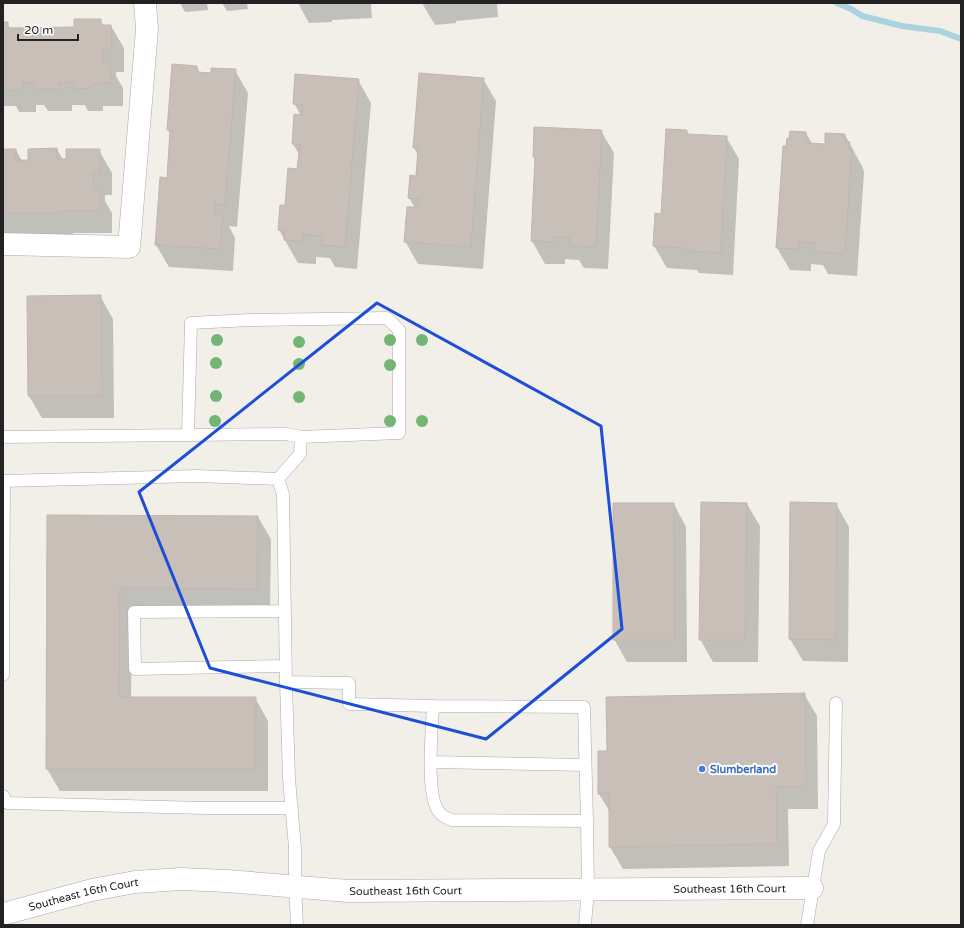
<svg xmlns="http://www.w3.org/2000/svg" width="964" height="928" font-family="'Varela Round',sans-serif">
  <rect width="100%" height="100%" fill="#f2efe9"/>
  <!-- shadow -->
  <path fill="#0003" d="M180,3H222L207,4L208,10L185,12Z
    M222,3H247L248,9L227,11Z
    M298,3H371L372,18L332,20V22L309,23Z
    M422,3H497L498,17L456,21V23L435,25Z
    M100,20L104,26H111L124,48V72H116V76L123,88V106H103V111H88L85,105H72V111H48L44,105H36V112H19L16,106H3V23H7L10,29L75,28Z
    M197,67L200,73L212,74L235,70L248,93L237,227L229,226L235,238L233,271L169,267L156,245L168,179L171,135L168,130Z
    M483,79L496,101L483,269L418,264L405,241L415,208L409,198L416,177L418,155L414,148Z
    M358,80L371,103L357,269L335,267L330,258L316,257V264L298,263L279,230L298,170L300,156L293,144L301,116L294,103Z
    M601,131L614,153L608,269L584,268L579,260L565,259V264H545L532,241L536,160L534,157Z
    M686,131L689,135L726,137L739,159L733,275L699,273L697,270L667,268L654,246Z
    M806,133L813,145H825L845,135L862,166L864,172L857,276L828,274L823,265L811,264V271L790,270L777,248L787,147Z
    M57,149L63,160H67L99,150L112,173V195H105V201L112,213V233H73V235L3,236V150H16L22,161H29Z
    M100,296L113,319L114,418H42L29,396L28,297Z
    M674,504L686,527L687,662H627L614,639Z
    M747,504L760,526L758,662H713L700,639Z
    M836,504L849,527L848,662L803,661L790,639Z
    M48,516L258,517L271,539L270,611L132,610L131,698H255L268,721V791H60L47,769Z
    M804,694L817,716L818,809H788L789,866L623,869L610,847V812L599,794L608,752Z"/>
  <g fill="none" stroke-linecap="round" stroke-linejoin="round">
    <!-- stream -->
    <path stroke="#aad3df" stroke-width="6" d="M837,3L853,10L862,16L902,26L940,31L961,39"/>
  </g>
  <!-- building -->
  <path fill="#c7bfb8" stroke="#c4b6ab" d="M74,19H101V25H111L112,50H103V64H110L111,83L91,84V88L74,89V82L59,83V89H34V82L23,83V90H6V84H3V22H8V28L74,27Z
    M172,64L197,66V72L211,73V68L236,69L225,205L215,204L214,214H223L220,249L155,245L160,177L167,178L170,130H167Z
    M419,73L484,78L471,247L404,242L407,207H418L419,199L408,198L410,175L416,176L418,148H413Z
    M295,74L359,79L345,247L321,245L322,236L304,235L303,242L284,240V231L278,230L280,205H285L288,168L297,169L300,144H292L294,114L302,115L303,105L293,104Z
    M534,127L602,130L596,247L570,246V238L553,237V242L531,241L535,157H533Z
    M666,129L687,130V134L727,136L721,253L685,251V248L653,246L655,213L661,214Z
    M790,131L806,132V143L825,144V133L845,134V142H850L849,148H852L845,254L814,252L815,243L799,242L798,249L776,248L783,146H786L787,138L789,139Z
    M57,148V159H66V149H100V173H93V189H100V211H61V213H3V149H16V160H28V149Z
    M101,295L102,396H28L27,296Z
    M701,502L747,503L745,640H699Z
    M790,502L837,503L836,640L789,639Z
    M613,503H674L675,640H613Z
    M47,515L258,516L257,589L120,588L119,697H256V769H46Z
    M805,693L806,787H776L777,844L609,847V793L598,794V751H607L606,697Z"/>
  <g fill="none" stroke-linecap="round" stroke-linejoin="round">
    <defs>
      <path id="lane" d="M188,435L191,323L250,320L387,318L399,330V433L301,437
        M3,437L286,434L301,437L300,454L278,479
        M3,481L197,476L278,479L283,494L286,682L289,779L295,848V886L297,925
        M285,611L134,612L135,669L285,666
        M3,675L4,481
        M286,682L349,683V704L433,706C432,729 425,798 440,813C442,816 447,818 451,820L587,821L588,890L585,925
        M433,706L584,707L587,821
        M431,762L585,765
        M3,796L7,803L204,808H292
        M807,925L819,851L834,824L836,703"/>
      <g id="street">
        <path d="M3,244L129,247L147,29L145,3"/>
        <path id="s1" d="M3,914L92,890L135,882L181,879L227,881L348,891L812,888"/>
      </g>
    </defs>
    <!-- lane casing -->
    <use href="#lane" stroke="#a9a9a9" stroke-width="13"/>
    <!-- street casing -->
    <use href="#street" stroke="#a9a9a9" stroke-width="23"/>
    <!-- lane -->
    <use href="#lane" stroke="#fff" stroke-width="12"/>
    <!-- street -->
    <use href="#street" stroke="#fff" stroke-width="22"/>
  </g>
  <!-- trees -->
  <g fill="#74b475">
    <circle cx="217" cy="340" r="6"/>
    <circle cx="390" cy="340" r="6"/>
    <circle cx="422" cy="340" r="6"/>
    <circle cx="299" cy="342" r="6"/>
    <circle cx="216" cy="363" r="6"/>
    <circle cx="299" cy="364" r="6"/>
    <circle cx="390" cy="365" r="6"/>
    <circle cx="216" cy="396" r="6"/>
    <circle cx="299" cy="397" r="6"/>
    <circle cx="215" cy="421" r="6"/>
    <circle cx="390" cy="421" r="6"/>
    <circle cx="422" cy="421" r="6"/>
  </g>
  <!-- marked area -->
  <path fill="none" stroke="#1d4ed8" stroke-width="3" stroke-linejoin="round" d="M377,303L601,426L622,629L486,739L210,668L139,492Z"/>
  <!-- markers -->
  <circle fill="#3f7fe0" stroke="#fff" stroke-width="1.5" cx="702" cy="769" r="4"/>
  <g text-anchor="middle" dominant-baseline="central" stroke-width="4" stroke-linejoin="round" paint-order="stroke">
    <!-- shop labels -->
    <g font-size="11" font-weight="bold" fill="#366cbe" stroke="#fff" text-anchor="start">
      <text x="710" y="769">Slumberland</text>
    </g>
    <!-- street labels -->
    <g font-size="11" fill="#222" stroke="#fff">
      <text stroke="none"><textPath href="#s1" startOffset="731">Southeast 16th Court</textPath></text>
      <text stroke="none"><textPath href="#s1" startOffset="407">Southeast 16th Court</textPath></text>
      <text stroke="none"><textPath href="#s1" startOffset="83">Southeast 16th Court</textPath></text>
    </g>
  </g>
  <!-- border -->
  <rect width="964" height="928" fill="none" stroke="#222222" stroke-width="8"/>
  <!-- scale -->
  <path d="M18 34v6h60v-6" fill="none" stroke="#222222" stroke-width="2"/>
  <text x="24" y="34" font-size="12" fill="#222222" stroke="#ffffff" stroke-width="3" paint-order="stroke">20 m</text>
</svg>
